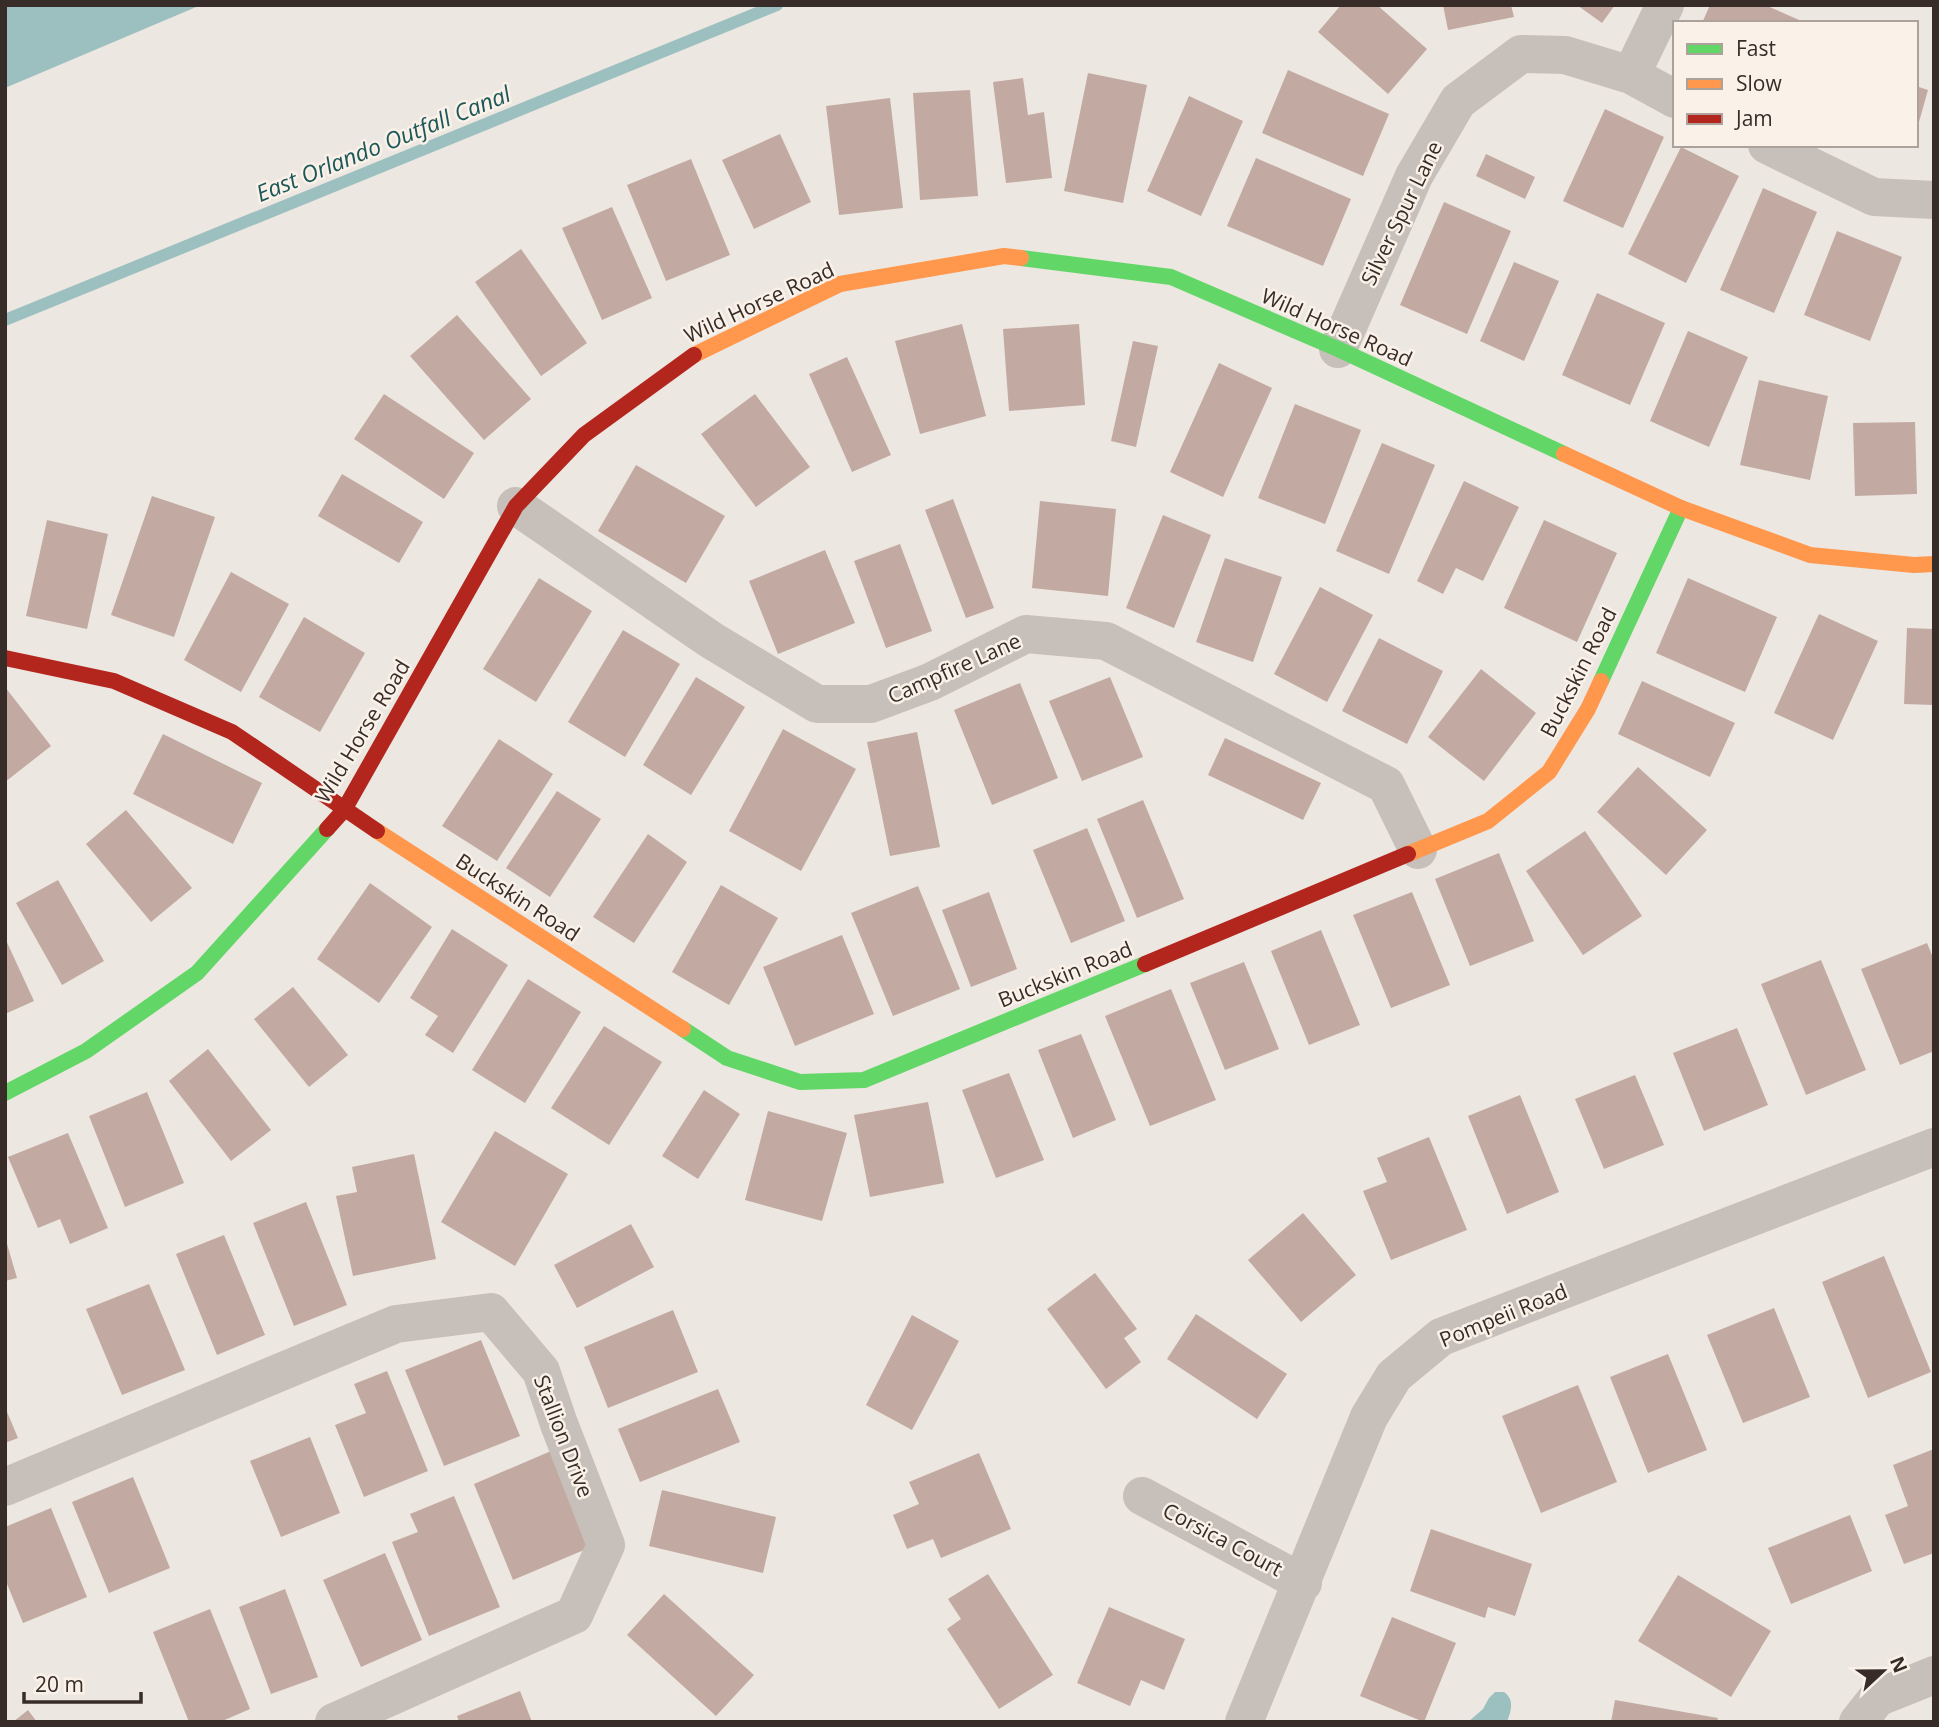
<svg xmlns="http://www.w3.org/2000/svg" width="1939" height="1727" font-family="'Open Sans',sans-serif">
  <rect width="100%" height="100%" fill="#ede7e1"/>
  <!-- water -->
  <path fill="#9cc0bf" d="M5,5H201L5,88Z
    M1495,1692H1504C1515,1700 1511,1711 1507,1722H1468L1483,1709L1489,1698Z"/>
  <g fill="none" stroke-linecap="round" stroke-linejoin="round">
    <!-- stream -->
    <path stroke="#9cc0bf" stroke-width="12" d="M5,320L777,5"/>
  </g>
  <!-- building -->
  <path fill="#c2aaa2" d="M1341,5H1377L1427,49L1388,94L1318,32Z
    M1443,5H1511L1514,17L1448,30Z
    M1577,5H1615L1602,23Z
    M1710,5H1765L1806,23H1702Z
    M1288,70L1389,114L1363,176L1262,133Z
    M1088,73L1147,85L1123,203L1064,191Z
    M1023,78L1028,115L1044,112L1052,178L1006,183L993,82Z
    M1916,86L1928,90L1917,129H1916Z
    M970,90L978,196L920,200L913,93Z
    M1189,96L1243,121L1201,216L1147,191Z
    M890,98L903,208L839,215L826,106Z
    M1605,109L1664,137L1623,228L1563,201Z
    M780,134L811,202L754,229L722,160Z
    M1681,147L1739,176L1686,283L1628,254Z
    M1486,154L1535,177L1525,199L1476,176Z
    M1256,158L1351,199L1323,266L1227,226Z
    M691,159L730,255L666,281L627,185Z
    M1763,188L1817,212L1774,313L1720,290Z
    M1444,202L1511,231L1467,334L1400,305Z
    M612,207L652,298L602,320L562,228Z
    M1837,231L1902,257L1870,341L1804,315Z
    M521,249L587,343L541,376L475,282Z
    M1514,262L1559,281L1524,361L1480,341Z
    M1597,293L1665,323L1630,405L1562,375Z
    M457,315L531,399L484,440L410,356Z
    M962,324L986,416L920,434L895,341Z
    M1079,324L1085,405L1009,411L1003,329Z
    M1688,331L1748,357L1709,447L1650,421Z
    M1133,341L1158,346L1136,447L1111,441Z
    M847,357L891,455L852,472L809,374Z
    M1219,363L1272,388L1223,497L1170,472Z
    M1759,380L1828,396L1810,480L1740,465Z
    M384,394L474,453L444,499L354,439Z
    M755,394L810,467L756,507L701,434Z
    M1295,404L1361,430L1325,524L1258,498Z
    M1915,422L1917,494L1855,496L1853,423Z
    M1382,443L1435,465L1389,574L1336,551Z
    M636,465L725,516L686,583L598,531Z
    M342,474L423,522L399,563L318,516Z
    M1464,481L1519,507L1483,581L1456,568L1443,594L1417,581Z
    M152,496L215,517L174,637L111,615Z
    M953,499L994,608L966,618L925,510Z
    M1040,501L1116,509L1108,596L1032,588Z
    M1163,515L1211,535L1174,628L1126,608Z
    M47,520L108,534L87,629L26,616Z
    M1544,520L1617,553L1577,642L1504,608Z
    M900,544L932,631L886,648L854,561Z
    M825,550L855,623L778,654L749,581Z
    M1225,558L1282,577L1253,662L1196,642Z
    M231,572L289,604L241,692L184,660Z
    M539,578L592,611L536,702L483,669Z
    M1688,578L1777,617L1745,692L1656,653Z
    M1320,587L1373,615L1327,702L1274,674Z
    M1819,614L1878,641L1833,740L1774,713Z
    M304,617L365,653L320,732L259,697Z
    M1907,628L1934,629V705L1904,704Z
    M623,630L680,664L625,757L568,722Z
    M1379,638L1443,671L1407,744L1342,711Z
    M1481,669L1536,713L1484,781L1428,737Z
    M696,677L745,707L691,795L643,765Z
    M1110,677L1143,757L1082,781L1049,701Z
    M1642,681L1735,723L1710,777L1618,734Z
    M1020,683L1058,778L992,805L954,710Z
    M5,687L51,746L5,782Z
    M783,729L856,769L801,871L729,831Z
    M917,732L940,847L890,856L867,742Z
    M163,734L262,783L233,844L133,794Z
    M1225,738L1321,783L1303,820L1208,775Z
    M499,739L553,774L497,861L442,826Z
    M1638,767L1707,830L1666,875L1597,812Z
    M557,791L601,819L550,897L506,868Z
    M1143,800L1184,899L1137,918L1097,819Z
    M126,810L192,888L151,922L86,844Z
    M1087,828L1125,921L1071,943L1033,850Z
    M1585,831L1642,916L1583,955L1526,871Z
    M648,834L687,862L634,943L593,917Z
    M1499,853L1534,941L1470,966L1435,879Z
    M58,880L104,961L62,985L16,903Z
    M370,883L432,927L379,1003L317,959Z
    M721,885L778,918L729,1005L672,972Z
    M918,886L960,989L893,1016L851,913Z
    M989,892L1017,969L971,987L942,910Z
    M1412,892L1450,985L1391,1008L1353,915Z
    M452,929L508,965L453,1053L425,1035L438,1016L410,998Z
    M1321,930L1360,1025L1309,1045L1271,951Z
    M842,935L874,1014L795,1046L763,967Z
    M5,938L34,1001L5,1014Z
    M1927,943L1934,960V1051L1900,1065L1861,969Z
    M1821,960L1866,1070L1806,1095L1761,984Z
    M1244,962L1279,1049L1225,1070L1190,983Z
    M528,979L581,1012L525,1103L472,1070Z
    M293,987L348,1055L309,1087L254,1019Z
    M1171,989L1216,1100L1150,1126L1105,1016Z
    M604,1026L662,1062L609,1145L551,1108Z
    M1737,1028L1768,1105L1704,1131L1673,1053Z
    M1081,1034L1116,1120L1073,1138L1038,1050Z
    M208,1049L271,1130L231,1161L169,1081Z
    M1009,1073L1044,1160L996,1178L962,1090Z
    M1635,1075L1664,1145L1604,1169L1575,1099Z
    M704,1090L740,1114L698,1179L662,1156Z
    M147,1092L184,1183L125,1207L89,1116Z
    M1520,1095L1559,1192L1507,1214L1468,1116Z
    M928,1102L944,1183L870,1197L854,1115Z
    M768,1111L847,1133L822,1221L745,1200Z
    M495,1131L568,1174L515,1266L441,1222Z
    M68,1133L108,1228L70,1244L60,1219L38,1228L8,1157Z
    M1429,1137L1467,1230L1391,1260L1363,1191L1387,1182L1377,1158Z
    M414,1154L436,1259L353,1276L336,1196L357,1192L352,1167Z
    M306,1202L347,1305L294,1326L253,1223Z
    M1303,1213L1356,1275L1301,1322L1248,1260Z
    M631,1224L654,1267L577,1308L554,1265Z
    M224,1235L265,1335L217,1355L176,1254Z
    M5,1237L17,1278L5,1281Z
    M1884,1256L1931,1372L1868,1398L1822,1282Z
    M1095,1273L1137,1329L1124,1338L1141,1362L1106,1389L1047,1309Z
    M149,1284L185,1370L122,1395L86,1309Z
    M1774,1308L1810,1397L1743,1423L1707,1335Z
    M673,1310L698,1372L608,1408L584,1347Z
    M1196,1314L1287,1374L1257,1419L1167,1359Z
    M912,1315L959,1341L912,1430L866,1405Z
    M481,1340L520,1436L444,1466L405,1370Z
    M1668,1354L1707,1450L1648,1473L1610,1377Z
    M387,1371L428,1471L364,1497L335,1425L366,1413L354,1384Z
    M1578,1385L1617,1482L1541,1513L1502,1416Z
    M718,1389L740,1442L640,1482L618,1429Z
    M5,1407L18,1438L5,1443Z
    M310,1437L340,1513L281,1537L250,1461Z
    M1934,1449V1553L1904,1564L1885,1515L1908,1506L1893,1465Z
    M551,1451L591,1547L513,1580L474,1484Z
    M979,1453L1011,1529L941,1558L933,1539L907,1549L893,1515L919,1504L909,1482Z
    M133,1477L170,1568L109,1593L72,1502Z
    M662,1490L776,1517L763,1573L649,1546Z
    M454,1496L500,1607L429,1636L392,1542L418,1532L410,1514Z
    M51,1508L87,1597L23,1623L5,1579V1527Z
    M1850,1515L1872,1571L1791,1604L1768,1548Z
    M1431,1529L1532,1564L1515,1616L1488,1607L1485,1618L1410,1591Z
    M385,1553L422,1640L361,1667L323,1580Z
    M988,1574L1053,1675L999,1709L947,1629L961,1619L948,1599Z
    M1678,1575L1771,1631L1731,1697L1638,1641Z
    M285,1589L318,1677L271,1694L239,1607Z
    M664,1594L754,1675L716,1716L627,1635Z
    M1109,1607L1185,1639L1164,1690L1141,1680L1130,1706L1077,1683Z
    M210,1609L250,1709L220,1722H189L153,1632Z
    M1392,1617L1456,1643L1424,1722L1360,1696Z
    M520,1691L532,1722H459L457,1716Z
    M1615,1700L1718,1718L1717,1722H1611Z
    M28,1710L37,1722H13Z"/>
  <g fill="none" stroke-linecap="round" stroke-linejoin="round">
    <!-- street -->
    <path stroke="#c6bfba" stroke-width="38" d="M1631,75L1665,5
      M1767,145L1874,197L1934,200
      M1338,349L1414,176L1458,101L1521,54L1565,55L1631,75L1675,99
      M516,506L711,640L817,704H871L930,682L1026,634L1106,641L1386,785L1418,850
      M5,1487L396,1324L491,1312L541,1371L559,1424L606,1545L574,1615L334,1722
      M1142,1496L1303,1583
      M1244,1722L1369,1417L1394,1376L1441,1337L1934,1147
      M1858,1722L1877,1698L1934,1675"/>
    <!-- fast -->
    <path stroke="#63d668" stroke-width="16" d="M1021,258L1171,277L1338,349L1564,454
      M1601,681L1681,508
      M683,1029L727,1058L800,1082L864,1080L1145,964
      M5,1093L86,1051L197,973L327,829"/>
    <!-- slow -->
    <path stroke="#ff974d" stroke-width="16" d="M694,355L840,284L1004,256L1021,258
      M1564,454L1681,508L1810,555L1914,565L1934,564
      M377,831L683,1029
      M1408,854L1488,821L1549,772L1588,709L1601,681"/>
    <!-- jam -->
    <path stroke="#b3261e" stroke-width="16" d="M5,658L114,681L232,732L377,831
      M327,829L344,810L516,506L584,435L694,355
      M1145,964L1408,854"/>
  </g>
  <g text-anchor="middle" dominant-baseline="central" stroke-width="5" stroke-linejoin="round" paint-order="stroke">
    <!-- street labels -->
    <g font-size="21" fill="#372c28" stroke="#faf1e8">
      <text transform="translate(1401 213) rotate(-64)">Silver Spur Lane</text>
      <text transform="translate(759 302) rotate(-25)">Wild Horse Road</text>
      <text transform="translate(1337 327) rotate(24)">Wild Horse Road</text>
      <text transform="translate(954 668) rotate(-24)">Campfire Lane</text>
      <text transform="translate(1578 672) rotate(-63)">Buckskin Road</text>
      <text transform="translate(362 731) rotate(-59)">Wild Horse Road</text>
      <text transform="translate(518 897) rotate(33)">Buckskin Road</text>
      <text transform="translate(1065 974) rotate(-22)">Buckskin Road</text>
      <text transform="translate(1503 1315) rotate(-22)">Pompeii Road</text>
      <text transform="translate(564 1436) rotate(69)">Stallion Drive</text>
      <text transform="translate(1223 1539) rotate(28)">Corsica Court</text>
    </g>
    <!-- water labels -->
    <g font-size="23" font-style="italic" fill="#1c585a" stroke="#faf1e8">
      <text transform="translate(383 143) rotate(-22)">East Orlando Outfall Canal</text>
    </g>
  </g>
  <!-- border -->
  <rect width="1939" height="1727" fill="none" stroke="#372c28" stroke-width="14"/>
  <!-- legend -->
  <rect x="1673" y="21" width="245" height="126" fill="#faf1e8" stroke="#aca29b" stroke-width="2"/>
  <rect x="1687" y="44" width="35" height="10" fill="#63d668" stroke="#aca29b" stroke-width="2"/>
  <text x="1736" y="56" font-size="21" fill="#372c28">Fast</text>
  <rect x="1687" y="79" width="35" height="10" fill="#ff974d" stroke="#aca29b" stroke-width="2"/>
  <text x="1736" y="91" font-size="21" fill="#372c28">Slow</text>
  <rect x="1687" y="114" width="35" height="10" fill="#b3261e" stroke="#aca29b" stroke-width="2"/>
  <text x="1736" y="126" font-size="21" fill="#372c28">Jam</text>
  <!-- north arrow -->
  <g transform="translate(1883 1671) rotate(68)" stroke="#faf1e8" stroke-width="5" paint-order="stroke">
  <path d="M0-5L12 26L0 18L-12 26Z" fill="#372c28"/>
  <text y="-10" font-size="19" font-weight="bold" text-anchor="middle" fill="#372c28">N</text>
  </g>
  <!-- scale -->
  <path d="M24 1692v10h117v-10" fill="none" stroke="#372c28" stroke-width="3.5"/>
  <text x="35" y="1692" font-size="21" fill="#372c28" stroke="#faf1e8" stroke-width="5" paint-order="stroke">20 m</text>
</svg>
